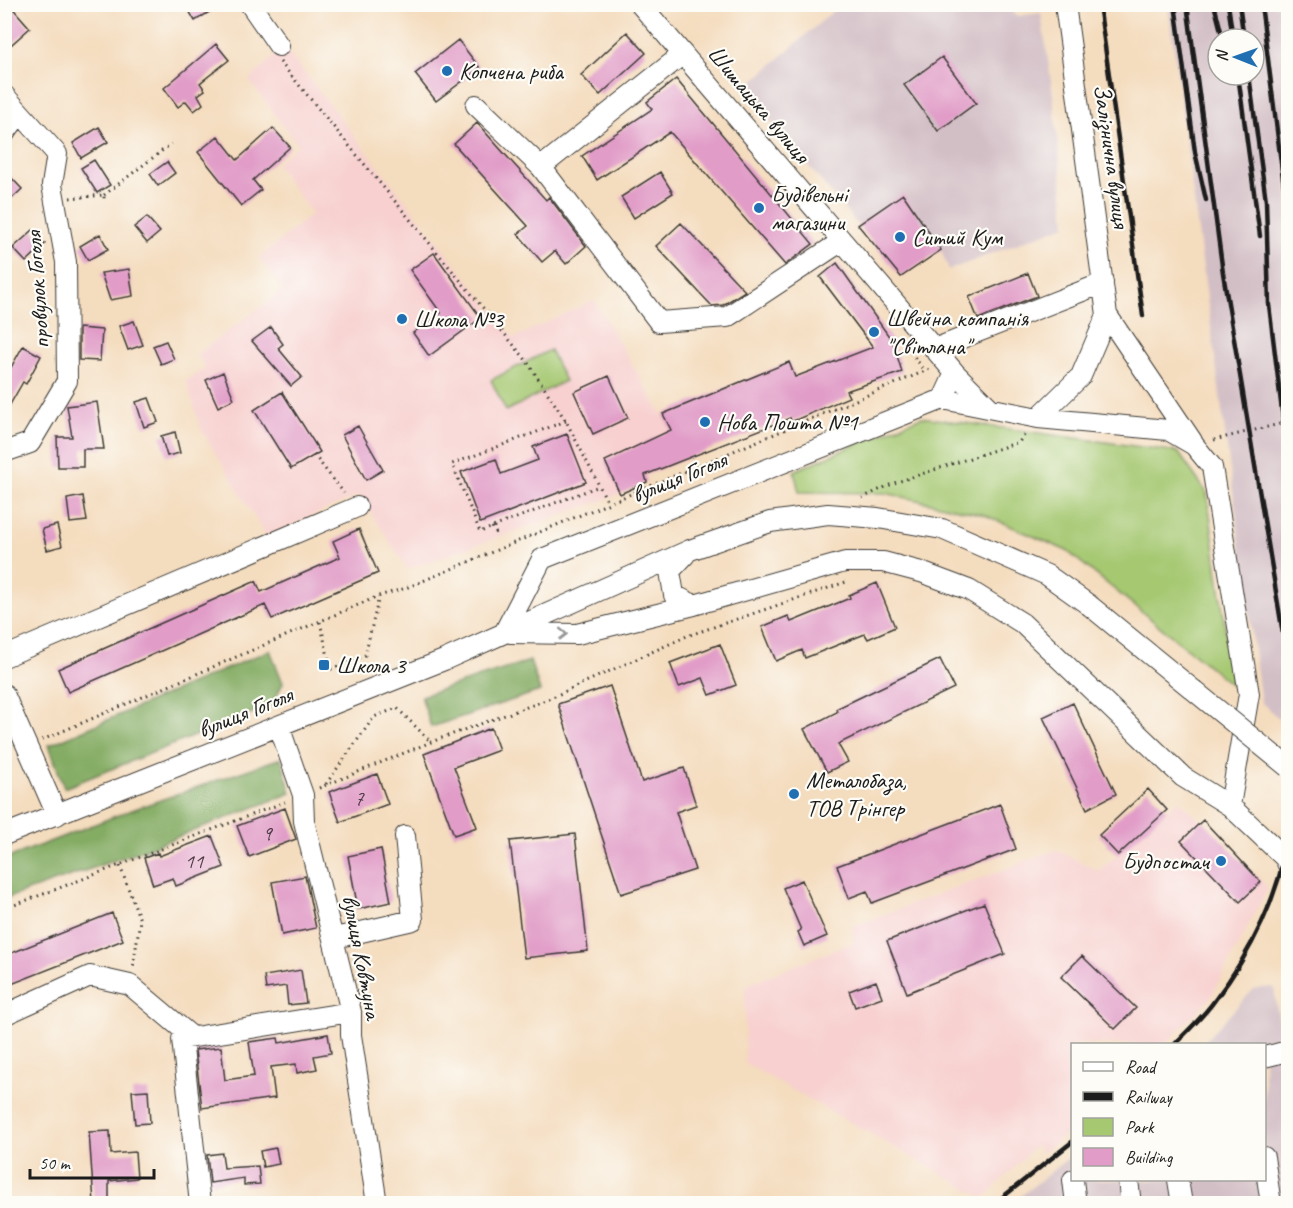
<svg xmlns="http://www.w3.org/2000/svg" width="1293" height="1208" font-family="Caveat,sans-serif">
  <rect width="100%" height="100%" fill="#fdfcf7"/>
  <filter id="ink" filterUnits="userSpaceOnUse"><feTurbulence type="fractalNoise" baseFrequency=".0167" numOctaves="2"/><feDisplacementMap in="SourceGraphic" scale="12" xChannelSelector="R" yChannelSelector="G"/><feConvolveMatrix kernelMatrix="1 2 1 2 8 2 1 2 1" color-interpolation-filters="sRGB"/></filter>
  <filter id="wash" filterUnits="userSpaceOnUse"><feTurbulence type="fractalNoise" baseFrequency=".008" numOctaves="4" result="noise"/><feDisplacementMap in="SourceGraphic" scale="24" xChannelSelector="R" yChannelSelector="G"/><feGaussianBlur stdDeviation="1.35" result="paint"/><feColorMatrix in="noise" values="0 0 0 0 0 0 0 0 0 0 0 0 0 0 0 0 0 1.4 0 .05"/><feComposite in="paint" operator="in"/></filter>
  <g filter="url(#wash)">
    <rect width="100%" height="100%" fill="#f4dcbe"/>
    <!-- built -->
    <path fill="#f7d0cf" d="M284,47L514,338L594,300L671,430L605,461L620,494L408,569L359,495L266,536L201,429L186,381L206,368L197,354L283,290L259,258L312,214L276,164L298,145L249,80Z
      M1179,800L1268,888L1211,997L1166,1044H1072V1129L1042,1153L1036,1145L984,1198L745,1063V989L751,983L854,942L851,927L1056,850L1099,871Z"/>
    <!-- industrial -->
    <path fill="#d2bec5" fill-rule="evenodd" d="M1004,4L1017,16L1041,13L1053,94L1066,225L949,270L941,250L903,194L858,225L744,89L840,5Z
      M1168,5H1288V727L1261,702ZM1218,39H1254V75H1218Z
      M1274,987L1288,1091V1203L1011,1204L1072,1155V1180H1264V1044H1202L1254,989Z"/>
    <!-- green -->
    <path fill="#a5c871" stroke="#607246" stroke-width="1.5" d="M550,350L565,381L506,411L491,380Z
      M921,417L1178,452L1207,493L1233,686L1067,551L985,515L885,493L799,492L794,471Z"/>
    <!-- forest -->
    <path fill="#84ac63" stroke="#506440" stroke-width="1.5" d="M270,650L283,683L272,705L64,788L49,745Z
      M530,661L540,691L431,727L421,696Z
      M281,758L291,793L144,850L5,899V859L126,812Z"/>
    <g id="blocks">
      <!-- building -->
      <path fill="#e19dc8" d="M4,4H9L30,28L4,51Z
        M185,4H222L195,21Z
        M627,32L646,53L600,95L581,75Z
        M458,40L480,68L436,101L415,74Z
        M216,44L229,60L200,83L205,90L198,95L203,104L194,111L186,101L178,107L164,88Z
        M942,57L976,103L938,131L904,85Z
        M676,79L813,244L785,265L670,132L597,180L582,156L652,109L647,102Z
        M477,123L546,200L549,197L586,246L566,264L555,251L542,262L518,234L528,226L454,144Z
        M99,127L108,142L81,158L73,143Z
        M273,128L290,147L253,180L261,190L241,206L198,152L218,136L237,160Z
        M94,160L110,185L97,193L81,168Z
        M167,162L175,173L158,186L150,174Z
        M4,170L22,189L4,206Z
        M660,172L673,193L634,218L621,197Z
        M903,194L941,250L901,277L858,225Z
        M147,217L160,232L147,243L134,227Z
        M681,223L745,291L723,305L712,306L656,246Z
        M33,230L45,244L26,262L13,248Z
        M100,234L108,249L88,260L80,246Z
        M434,253L481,318L429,356L413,333L441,313L410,270Z
        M837,263L893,342L902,372L846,391L849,397L791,422L790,418L645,475L647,482L620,494L605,461L671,430L663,414L789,362L795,377L873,347L820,277Z
        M129,269L133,296L110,300L101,273Z
        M1028,273L1037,296L978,319L969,297Z
        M134,321L143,345L128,350L119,326Z
        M271,327L283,344L278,348L302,377L291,386L252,341Z
        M79,328L102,330L100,361L79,360Z
        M166,341L174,359L161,364L153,346Z
        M23,346L41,356L26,384L23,382L4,415V380Z
        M223,372L234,399L218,407L206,380Z
        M609,376L628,418L593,434L574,392Z
        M282,392L320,452L291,469L254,410Z
        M149,398L158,422L144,427L136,402Z
        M97,402L104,449H83V467H58L57,437H72L67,406Z
        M358,426L383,470L366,480L342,435Z
        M175,432L180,453L167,456L161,436Z
        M567,434L586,482L480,523L461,472L496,459L501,474L538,460L533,447Z
        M83,496L87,521L70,523L67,499Z
        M57,525L62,546L47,550L42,529Z
        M359,529L378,573L272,619L265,605L68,692L58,669L256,581L261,592L340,557L333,541Z
        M877,583L895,627L868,639L865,634L805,658L802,650L776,661L762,627L788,616L791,622L850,598L849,595Z
        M720,644L736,685L710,695L703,678L679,687L670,663Z
        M940,659L954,688L838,744L848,762L827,772L804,729L837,712L836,709Z
        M610,686L642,782L684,768L696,805L676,812L695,870L621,894L558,704Z
        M1073,703L1116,794L1087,809L1043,717Z
        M491,728L499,750L454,767L477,827L454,835L424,754Z
        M377,774L388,804L340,822L329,792Z
        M1148,789L1167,810L1118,855L1099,835Z
        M1000,804L1016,849L872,903L867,891L849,898L837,866Z
        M285,808L296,839L249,857L237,826Z
        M1203,820L1261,882L1240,902L1181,841Z
        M575,834L588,951L524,958L510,841Z
        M212,836L224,867L176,886L173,878L153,885L144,858L158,853L159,856Z
        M381,849L391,902L358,909L348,856Z
        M305,876L316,928L282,935L272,882Z
        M802,880L827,936L804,946L798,932L801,930L783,888Z
        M984,903L1005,954L907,993L887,941Z
        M112,913L123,940L4,987V956Z
        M1082,956L1136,1008L1115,1029L1061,977Z
        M301,970L306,1003L288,1005L286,986L266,989L264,976Z
        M876,981L882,997L855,1007L849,991Z
        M328,1034L331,1053L314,1056L317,1069L297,1073L296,1064L271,1067L275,1098L202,1108L195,1050L221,1047L225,1080L254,1076L249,1042L278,1038L279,1043Z
        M148,1090L150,1123L135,1124L132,1091Z
        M110,1131L111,1154L135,1152L137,1178L109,1181V1203H94L89,1132Z
        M276,1148L279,1164L263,1167L260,1151Z
        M222,1153L224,1168L258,1166L260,1184L244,1185V1178L210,1183L207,1155Z"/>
    </g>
  </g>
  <g filter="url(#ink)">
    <use href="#blocks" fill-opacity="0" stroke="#3c3934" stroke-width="1.5"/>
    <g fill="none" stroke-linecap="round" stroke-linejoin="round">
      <defs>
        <path id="minor" d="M250,4L279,46
          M640,4L955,373L990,408
          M1065,4L1107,315L1192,441
          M683,54L541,167L659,322L727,317L842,241
          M4,95L57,154L52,185L66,262L67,381L30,443L4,452
          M476,105L541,167
          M4,134L20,113
          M934,349L1103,283
          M943,399L1038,418L1168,430L1194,445L1212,467L1249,694L1230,806
          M1038,418L1081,376L1107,315
          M685,555L670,571L674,595L694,605
          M504,633L542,559L943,399L955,373
          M510,633L577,634L694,605L845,562H883L921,572L969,590L1022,623L1183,777L1230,806L1285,858L1288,865
          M4,657L357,507
          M4,694L57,815
          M279,726L303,795L304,821L351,1012V1035L377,1204
          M4,835L444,660L690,550L770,522L828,514L878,518L942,529L1047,575L1089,605
          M335,938L413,920L405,836
          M4,1015L90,976L130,985L192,1037
          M1264,1057L1288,1051
          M1264,1157L1271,1204
          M1073,1180L1076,1204
          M1128,1180L1131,1204
          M1178,1180L1182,1204
          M200,1204L182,1039L351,1012"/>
      </defs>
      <!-- minor casing -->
      <use href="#minor" stroke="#3c3934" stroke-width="22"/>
      <!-- path -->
      <path stroke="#3c3934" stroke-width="3" stroke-dasharray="1.5 4.5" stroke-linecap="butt" d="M280,62L526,360L566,421L606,499
        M104,195L171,144
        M70,198L104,195V199
        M900,338L924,370
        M566,421L452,464L480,532L599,486
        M1214,440L1288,422
        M314,455L344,493
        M862,498L894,483L1019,442L1025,434
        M492,527L498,537
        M320,622L331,669L365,655L379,597
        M42,740L379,596L406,588L930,369
        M4,756L11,753
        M326,784L374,717L397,708L431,742
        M319,788L431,742L546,700L687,636L849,581
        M120,866L140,920L133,968
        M4,909L285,802"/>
      <!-- minor -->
      <use href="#minor" stroke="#fff" stroke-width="20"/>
      <!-- rail -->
      <path stroke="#1c1c1c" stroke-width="4.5" d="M1099,4L1143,316
        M1175,4L1195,152L1206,200
        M1187,4L1223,273L1288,664
        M1214,4L1223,39
        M1228,4L1233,39
        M1239,4L1244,39
        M1261,4L1288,218
        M1238,75L1260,236
        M1249,75L1266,201L1269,305L1288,460
        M1175,1044C1188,1030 1204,1016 1215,1000C1251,953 1279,896 1288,837
        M994,1204L1072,1142"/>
      <defs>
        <path id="minor-bridge" d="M1089,605L1288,767"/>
      </defs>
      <!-- minor-bridge casing -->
      <use href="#minor-bridge" stroke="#3c3934" stroke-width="22" stroke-linecap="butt"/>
      <!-- minor-bridge -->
      <use href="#minor-bridge" stroke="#fff" stroke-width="20"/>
    </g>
    <!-- one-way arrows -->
    <defs><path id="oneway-chevron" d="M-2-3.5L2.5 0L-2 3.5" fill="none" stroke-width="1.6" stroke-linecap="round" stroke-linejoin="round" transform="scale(1.5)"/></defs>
    <use stroke="#999" href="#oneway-chevron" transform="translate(563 634) rotate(1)"/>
  </g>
  <!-- markers -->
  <g fill="#1f6fb2" stroke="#fdfcf7" stroke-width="2">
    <circle cx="447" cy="71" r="6"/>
    <circle cx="759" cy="208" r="6"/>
    <circle cx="900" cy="237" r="6"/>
    <circle cx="402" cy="319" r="6"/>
    <circle cx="874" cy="332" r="6"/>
    <circle cx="705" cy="422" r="6"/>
    <rect x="318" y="659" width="12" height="12" rx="3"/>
    <circle cx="794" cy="794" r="6"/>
    <circle cx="1221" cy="861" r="6"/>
  </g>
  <g text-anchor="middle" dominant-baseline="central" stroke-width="4.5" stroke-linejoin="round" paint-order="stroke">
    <!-- number labels -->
    <g font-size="21" fill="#4d3c47">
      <text x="359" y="798">7</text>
      <text x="267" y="833">9</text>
      <text x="194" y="861">11</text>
    </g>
    <!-- poi labels -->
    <g font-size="24" fill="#1c1c1c" stroke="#fdfcf7" text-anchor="start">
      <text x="459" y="71">Копчена риба</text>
      <text x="771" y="194">Будівельні<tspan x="771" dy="28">магазини</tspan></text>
      <text x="912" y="237">Ситий Кум</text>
      <text x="886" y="318">Швейна компанія<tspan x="886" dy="28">"Світлана"</tspan></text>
      <text x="414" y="319">Школа №3</text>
      <text x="717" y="422">Нова Пошта №1</text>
      <text x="336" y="665">Школа 3</text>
      <text x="806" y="780">Металобаза,<tspan x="806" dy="28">ТОВ Трінгер</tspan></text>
      <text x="1209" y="861" text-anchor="end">Будпостач</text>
    </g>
    <!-- street labels -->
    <g font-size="24" fill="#1c1c1c" stroke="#fdfcf7">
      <text transform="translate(759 104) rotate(50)">Шишацька вулиця</text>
      <text transform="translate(1112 156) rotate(82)">Залізнична вулиця</text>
      <text transform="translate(37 290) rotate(-94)">провулок Гоголя</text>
      <text transform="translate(679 477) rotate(-22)">вулиця Гоголя</text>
      <text transform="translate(245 712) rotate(-22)">вулиця Гоголя</text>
      <text transform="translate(362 957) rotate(79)">вулиця Ковтуна</text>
    </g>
  </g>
  <!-- margin -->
  <rect width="1293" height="1208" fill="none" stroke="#fdfcf7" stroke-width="24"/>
  <!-- legend -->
  <rect x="1071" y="1043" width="195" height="138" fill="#fdfcf7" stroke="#a3a29f" stroke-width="1.5"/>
  <rect x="1083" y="1062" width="30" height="9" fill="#ffffff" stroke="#a3a29f" stroke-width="1.5"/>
  <text x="1125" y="1073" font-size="18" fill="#1c1c1c">Road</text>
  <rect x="1083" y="1092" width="30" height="9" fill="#1c1c1c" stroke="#a3a29f" stroke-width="1.5"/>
  <text x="1125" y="1103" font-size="18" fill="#1c1c1c">Railway</text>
  <rect x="1083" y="1118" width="30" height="18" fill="#a5c871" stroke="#a3a29f" stroke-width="1.5"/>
  <text x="1125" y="1133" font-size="18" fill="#1c1c1c">Park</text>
  <rect x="1083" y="1148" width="30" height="18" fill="#e19dc8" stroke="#a3a29f" stroke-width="1.5"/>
  <text x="1125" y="1163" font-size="18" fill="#1c1c1c">Building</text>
  <!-- north arrow -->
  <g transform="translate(1236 57) rotate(271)"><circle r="28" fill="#fdfcf7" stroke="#a3a29f" stroke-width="1.5"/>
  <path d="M0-4.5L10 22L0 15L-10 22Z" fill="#1f6fb2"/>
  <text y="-9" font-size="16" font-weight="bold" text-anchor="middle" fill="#1c1c1c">N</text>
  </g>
  <!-- scale -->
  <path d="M30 1169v9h124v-9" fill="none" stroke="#1c1c1c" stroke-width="3"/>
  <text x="39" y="1169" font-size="18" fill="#1c1c1c" stroke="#fdfcf7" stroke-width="4.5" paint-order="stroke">50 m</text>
</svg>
